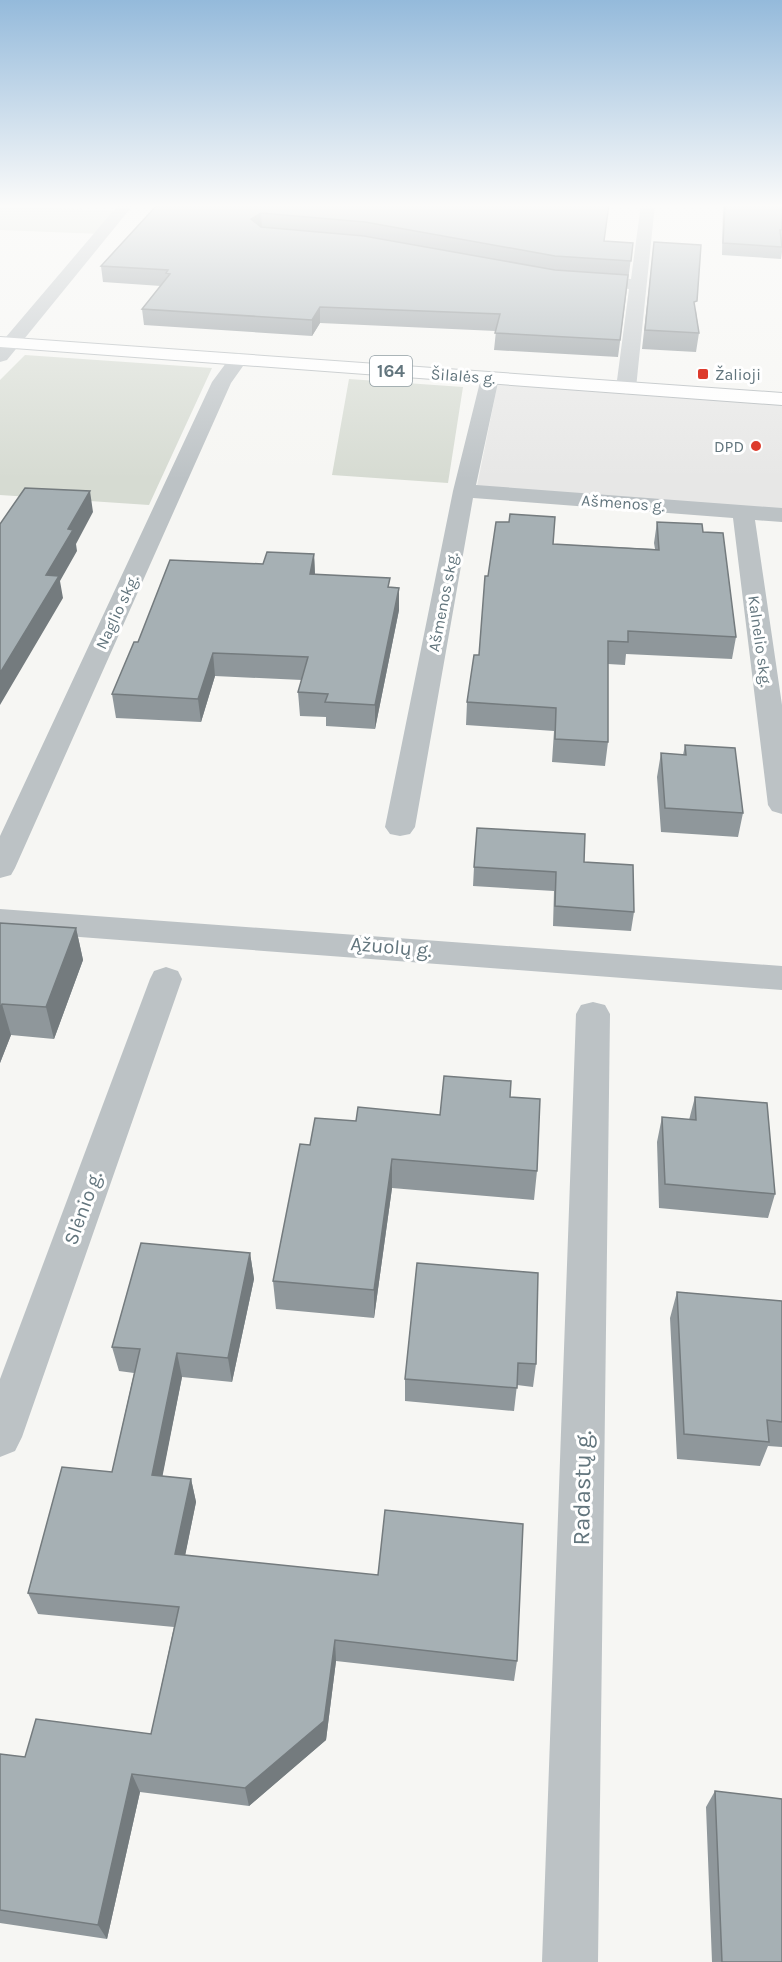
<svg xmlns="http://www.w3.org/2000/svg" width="782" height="1962" font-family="Karla,sans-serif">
  <rect width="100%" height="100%" fill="#f6f6f3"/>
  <!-- built -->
  <path fill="#e7e7e6" d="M498,382L782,403V509L477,486Z"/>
  <!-- green -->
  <path fill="#d6dbd2" d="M0,206L121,211L101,234L0,230Z
    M25,355L212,368L149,505L0,495V380Z
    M349,379L463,387L448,483L332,475Z"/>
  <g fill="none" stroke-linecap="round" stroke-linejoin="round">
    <defs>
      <path id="primary" d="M0,337L782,393V405L0,347Z"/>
    </defs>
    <!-- primary casing -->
    <use href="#primary" stroke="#b0b6b9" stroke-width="2"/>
    <!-- street -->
    <path fill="#bcc2c5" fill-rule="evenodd" d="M119,204H134L7,360L0,362V344Z
      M641,204H655L636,388L626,394L616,388L629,289L581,286L573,281L581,276L631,279Z
      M239,353L248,359L231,383L15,868L11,875L0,878V836L212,382L232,355Z
      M490,372L499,378L476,485L782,508V522L755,520L782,705V814L772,811L768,805L733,518L473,498L415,827L410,834L400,836L390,834L385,827L453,491L481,378Z
      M0,909L782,966V990L0,931Z
      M166,967L178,971L182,979L22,1437L15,1451L0,1457V1379L150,979L154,971Z
      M593,1002L605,1005L610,1014L598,1962H542L576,1014L581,1005Z"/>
    <!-- primary -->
    <use href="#primary" fill="#fff" fill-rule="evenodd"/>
  </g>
  <!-- wall -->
  <path fill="#8f979b" d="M158,204H609L604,242L633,243L618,357L494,350L496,331L320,323L312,336L144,325L142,309L161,286L103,282L101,266Z
    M723,204H782V252L781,259L722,255Z
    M654,242L696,311L699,333L696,352L642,349Z
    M657,522L703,532L736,637L732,659L626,654L625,665L608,664V742L605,766L552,762L554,731L466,725L467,702L479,655L488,576L553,544L655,549L654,543Z
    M314,554L315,574L390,587L399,610L375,729L326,726V717L300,716L298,692L302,680L215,676L201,722L116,718L112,694L138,642L263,564Z
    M685,745L743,813L738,837L661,832L657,777L661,753L683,755Z
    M584,862L634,912L631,931L553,926L554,891L473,886L474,867Z
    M0,923L76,928L83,960L54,1039L11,1035L0,1063Z
    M510,1097L537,1171L534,1200L392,1188L374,1318L276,1309L273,1281L310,1145L440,1115Z
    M695,1097L775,1194L768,1218L659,1208L657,1142L662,1117L689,1120Z
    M250,1253L254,1279L232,1382L182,1377L162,1476L191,1479L196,1502L185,1555L517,1661L514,1681L336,1661L326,1740L249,1806L140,1792L107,1939L0,1923V1754L25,1757L151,1734L174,1627L38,1614L28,1593L112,1472L134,1373L119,1371L112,1347Z
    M417,1263L536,1364L533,1387L517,1385L514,1411L405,1401V1379Z
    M677,1292L782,1301V1447L768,1446L760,1466L677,1459L670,1318Z
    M715,1791L782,1962H712L706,1807Z"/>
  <!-- shaded-wall -->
  <path fill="#747b7e" d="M261,213L262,228L251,219Z
    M320,307V323L312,336V320Z
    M90,491L93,512L76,544L77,551L60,581L63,598L0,705V673L68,529Z
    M314,554L315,576L310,574Z
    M399,588V610L375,729V705Z
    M213,653L215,676L201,722L198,699Z
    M76,928L83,960L54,1039L46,1007Z
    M2,1004L11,1035L0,1063V1009Z
    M392,1159V1188L374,1318V1290Z
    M250,1253L254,1279L232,1382L228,1358Z
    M177,1353L182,1377L158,1499L152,1475Z
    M191,1479L196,1502L181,1576L175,1554Z
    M335,1640L336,1661L326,1740L249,1806L245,1788Z
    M132,1774L140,1792L107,1939L98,1925Z"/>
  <!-- building -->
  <path fill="#a6b0b4" stroke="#747b7e" stroke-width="1.5" d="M158,204H609L604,241L633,243L631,261L555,256L365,222L261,213L251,219L261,227L364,236L555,270L628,275L620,340L495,333L500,314L320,307L312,320L142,309L170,274L166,273L168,270L101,266Z
    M725,204H782V230H780L782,247L723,243Z
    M654,242L701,245L697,301L694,302L699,333L645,330Z
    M25,488L90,491L68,529L73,530L46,575L59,576L0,673V524Z
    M510,514L555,517L553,544L659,550L657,522L702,524L703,532L723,533L736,637L628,631V642L608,641V742L555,739L556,708L467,702L474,655H479L485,576H488L496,522H509Z
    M267,552L314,554L310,574L390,578L388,587L399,588L375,705L325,702L328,694L298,692L308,657L213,653L198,699L112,694L134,642H138L170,560L263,564Z
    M685,745L735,748L743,813L665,808L661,753L686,755Z
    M477,828L585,834L584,862L633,865L634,912L555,906L556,872L474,867Z
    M0,923L76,928L46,1007L2,1004L0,1009Z
    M444,1076L511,1081L510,1097L540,1099L537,1171L392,1159L374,1290L273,1281L300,1144L310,1145L315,1118L356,1121L358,1107L440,1115Z
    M695,1097L767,1103L775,1194L665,1184L662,1117L696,1120Z
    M141,1243L250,1253L228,1358L177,1353L152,1475L191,1479L175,1554L378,1575L385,1510L523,1524L517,1661L335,1640L324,1721L245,1788L132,1774L98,1925L0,1910V1754L25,1757L36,1719L151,1734L179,1607L28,1593L62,1467L112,1472L140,1349L112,1347Z
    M417,1263L538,1273L536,1364L518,1363L517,1388L405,1379Z
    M677,1292L782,1301V1422L767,1420L769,1442L684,1434Z
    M715,1791L782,1799V1962H722Z"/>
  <!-- sky -->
  <linearGradient id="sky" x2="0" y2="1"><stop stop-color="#94badb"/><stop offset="0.43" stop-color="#fbfbfa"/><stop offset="1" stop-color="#fbfbfa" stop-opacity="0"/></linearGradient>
  <rect width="782" height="479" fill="url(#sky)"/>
  <!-- markers -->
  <g fill="#dd3b2c" stroke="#fff" stroke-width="2">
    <rect x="697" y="368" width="12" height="12" rx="3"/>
    <circle cx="756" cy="446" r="6"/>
  </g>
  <g text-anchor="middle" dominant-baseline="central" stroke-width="6" stroke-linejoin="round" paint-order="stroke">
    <!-- far-poi labels -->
    <g font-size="16" fill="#62757d" stroke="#fff" text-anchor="start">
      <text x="715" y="374">Žalioji</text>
      <text x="744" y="446" text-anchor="end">DPD</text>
    </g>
    <!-- far-street labels -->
    <g font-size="16" fill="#62757d" stroke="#fff">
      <text transform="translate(463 376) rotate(4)">Šilalės g.</text>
      <text transform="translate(623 503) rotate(4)">Ašmenos g.</text>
      <text transform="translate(443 602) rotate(-79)">Ašmenos skg.</text>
      <text transform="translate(117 612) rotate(-65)">Naglio skg.</text>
      <text transform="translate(760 641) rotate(82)">Kalnelio skg.</text>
    </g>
    <!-- shield labels -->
    <rect fill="#fff" stroke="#919ea4" stroke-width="1.5" x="370" y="356" width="42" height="30" rx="4.5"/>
    <g font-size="18" font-weight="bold" fill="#62757d">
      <text x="391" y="371">164</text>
    </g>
    <!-- street labels -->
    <g font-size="20" fill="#62757d" stroke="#fff">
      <text transform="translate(391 947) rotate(5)">Ąžuolų g.</text>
      <text transform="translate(83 1208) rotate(-70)">Slėnio g.</text>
    </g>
    <!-- near-street labels -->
    <g font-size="24" fill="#62757d" stroke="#fff">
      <text transform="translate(582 1488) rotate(-89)">Radastų g.</text>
    </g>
  </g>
</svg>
